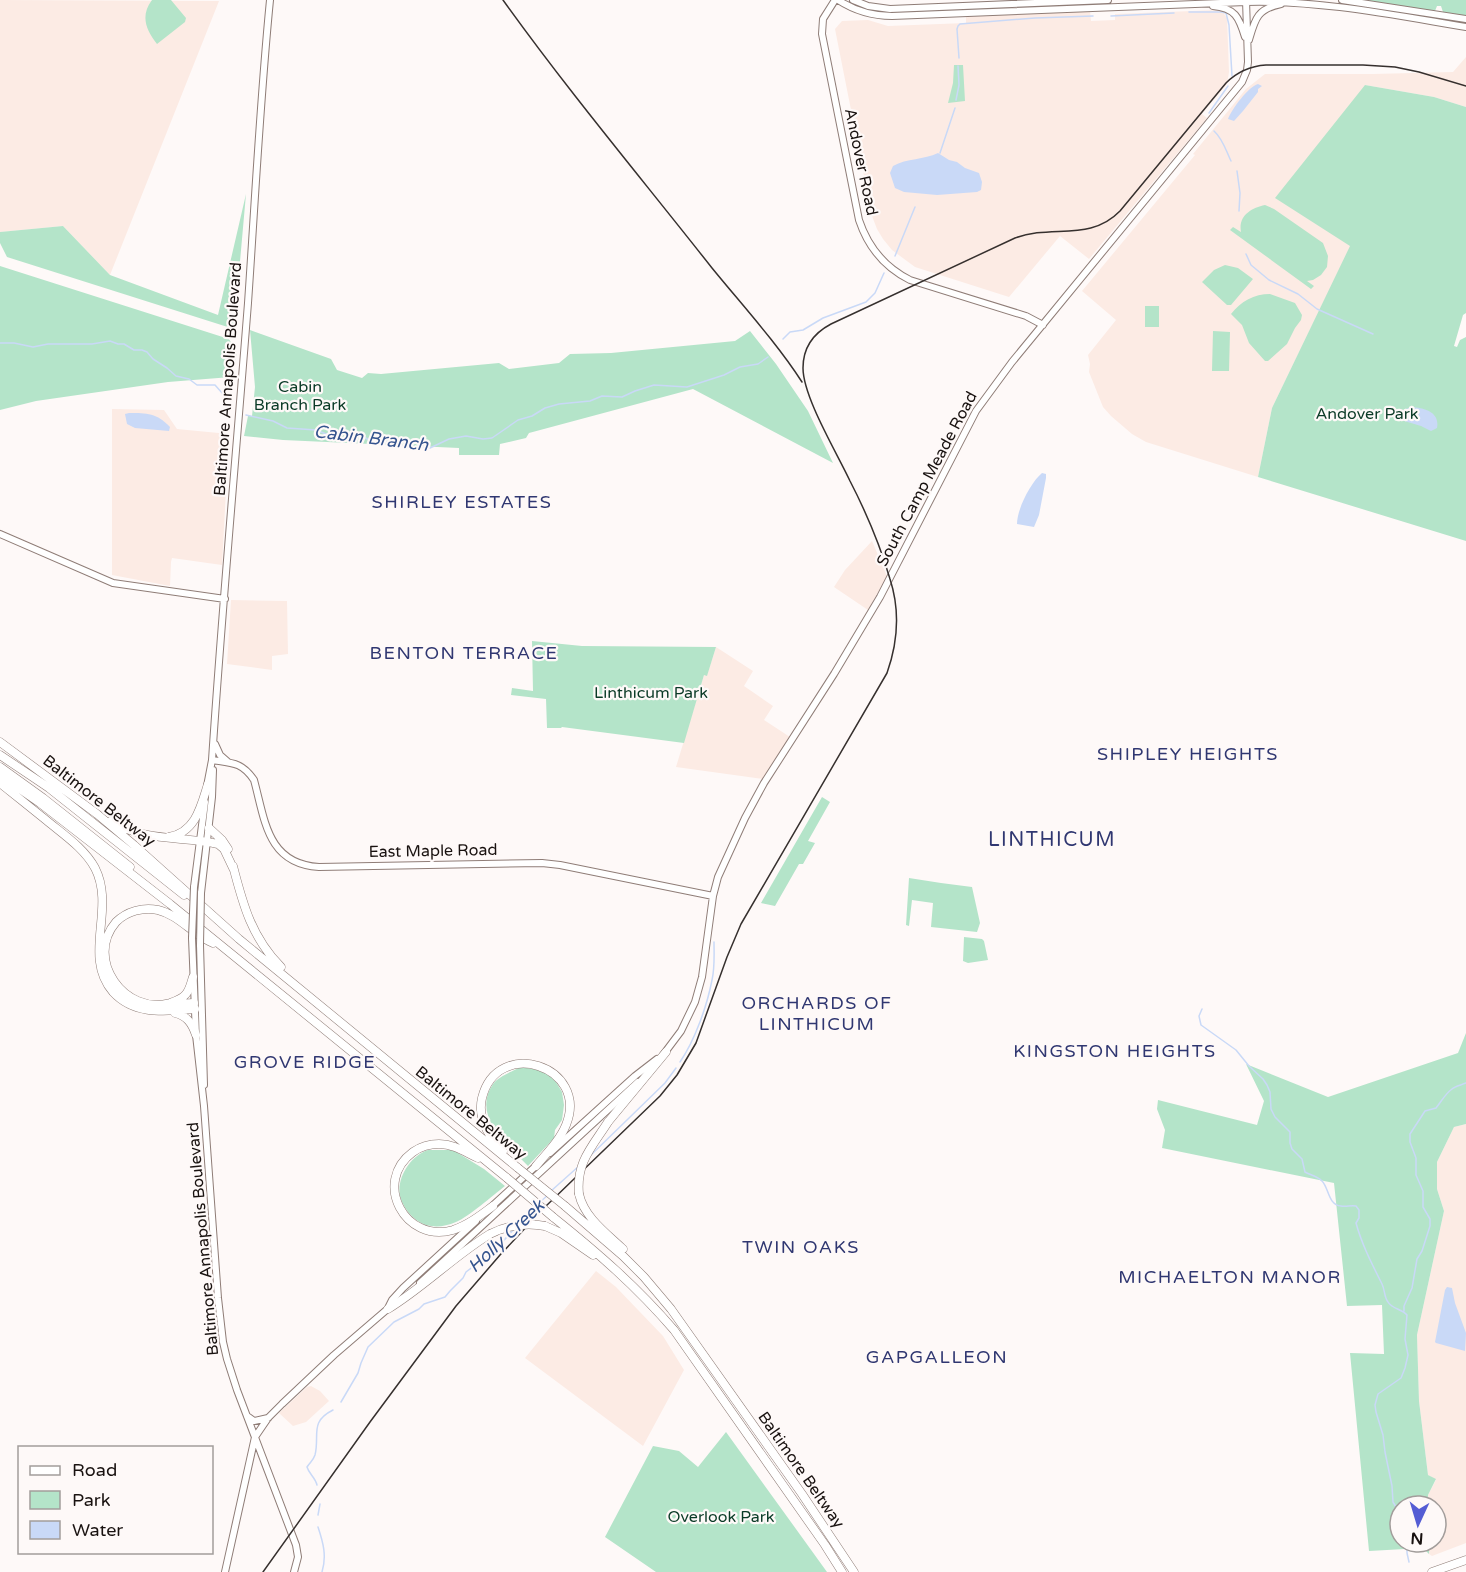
<svg xmlns="http://www.w3.org/2000/svg" width="1466" height="1572" font-family="'Varela Round',sans-serif">
  <rect width="100%" height="100%" fill="#fef9f8"/>
  <!-- built -->
  <path fill="#fcebe4" d="M0,0L219,1L110,275L63,226L0,232Z
    M1218,10L1222,11L1227,18L1229,72L1227,84L1202,114L1207,118L1089,259L1060,236L1009,297L915,267L892,250L883,239L877,229L872,216L835,29L842,21L868,20L888,26L966,23V16L1090,11L1091,21L1115,20V14Z
    M1466,57V107L1434,97L1365,85L1355,237L1272,408L1258,477L1146,442L1132,434L1111,416L1103,407L1089,372L1090,364L1088,355L1116,320L1082,291L1195,155L1193,154L1246,89L1265,74H1373L1453,72Z
    M112,409L164,410L177,429L229,434L222,565L172,558L171,562L170,586L112,575Z
    M872,541L887,576L868,610L834,587L845,570Z
    M231,600L287,601L288,654L272,656V670L227,664Z
    M716,647L753,671L744,686L773,706L764,720L790,737L763,779L676,767L704,675H707Z
    M1466,1124V1543L1432,1556L1429,1554V1542H1436V1506H1428V1495L1436,1480L1428,1475L1419,1401L1417,1335L1444,1211L1437,1189V1162L1454,1127Z
    M596,1271L616,1287L663,1336L684,1370L643,1446L525,1358Z
    M311,1386L320,1391L329,1401L306,1422L293,1426L279,1413L307,1387Z"/>
  <!-- green -->
  <path fill="#b4e4c9" d="M152,0H171L186,18L185,22L157,44C146,30 140,16 152,0Z
    M1363,0H1466V16L1443,12L1441,6H1437L1435,11Z
    M954,65H963L965,101L948,103L953,83Z
    M1365,85L1434,97L1466,107V313L1463,315L1454,346L1457,347L1460,340L1466,337V541L1258,477L1272,408L1350,246L1275,198Z
    M246,194L234,329L7,257L0,243V232L63,226L110,275L218,315Z
    M1265,205L1274,209L1323,243L1328,256L1327,267L1321,275L1313,280L1307,281L1314,286L1311,289L1230,230L1233,227L1241,232C1238,216 1251,208 1265,205Z
    M1225,265L1238,268L1253,279L1231,305H1227L1202,282L1214,270Z
    M0,266L229,339L237,353L231,377L168,382L36,401L0,410Z
    M1270,294L1295,303L1302,315L1301,320L1295,328L1287,344L1268,361H1265L1249,343L1242,325L1231,314C1241,301 1254,294 1270,294Z
    M1145,306H1159V327H1145Z
    M250,330L331,359L337,370L362,378L368,373L381,374L499,363L509,369L559,363L570,354L611,353L735,341L750,331L776,364L808,411L833,463L693,389L529,433L526,438L500,444L499,455H459V448L283,440L244,436L248,416H252L255,387Z
    M1213,331L1230,332L1229,371H1212Z
    M532,641L582,646L716,647L707,676L704,675L684,743L562,727L561,728H547L546,699L511,695L512,688L533,691Z
    M822,797L830,802L808,841L815,843L803,864H799L775,906L761,903Z
    M909,878L941,883L972,887L980,923L977,932L931,927L933,903L912,900L909,926L906,925Z
    M964,937L982,939L984,941L988,960L968,963L963,961Z
    M1466,1033V1124L1454,1127L1437,1162V1189L1444,1211L1417,1335L1419,1401L1428,1475L1436,1479L1428,1495V1506H1400V1542H1429V1554L1423,1548L1369,1551L1350,1353L1384,1354L1382,1305L1347,1306L1334,1183L1162,1148L1165,1130L1157,1109L1158,1100L1257,1125L1264,1101L1246,1064L1328,1097L1458,1053Z
    M521,1067L538,1070L553,1077L562,1092L564,1105L562,1120L555,1130L554,1138L528,1166C508,1146 471,1116 493,1084C499,1076 513,1071 521,1067Z
    M428,1150H453L484,1169L505,1186C492,1196 470,1216 456,1222C433,1232 413,1225 402,1202C393,1183 409,1156 428,1150Z
    M726,1432L827,1572H656L605,1537L653,1446L679,1451L698,1467Z"/>
  <!-- water -->
  <path fill="#c9d9f7" d="M1258,84L1262,86L1258,89V92L1243,111L1234,121L1228,119C1232,109 1248,87 1258,84Z
    M938,153L949,160L957,162L965,168L979,173L982,182L981,190L977,192L937,195L904,192L895,188L890,173L893,166C907,158 924,160 938,153Z
    M1411,407C1425,408 1440,412 1437,428L1431,431L1421,426L1401,420L1397,415L1401,411Z
    M129,413C147,413 157,413 170,427L169,431L135,428L127,424L125,414Z
    M1042,473L1046,474V478L1039,515L1034,527L1017,524C1017,509 1031,482 1042,473Z
    M1447,1287L1452,1288L1455,1303L1466,1333L1465,1351L1436,1343L1435,1342L1445,1290Z"/>
  <g fill="none" stroke-linecap="round" stroke-linejoin="round">
    <!-- stream -->
    <path stroke="#c9d9f7" stroke-width="1.5" d="M1189,12H1221L1226,13L1229,25L1232,76
      M1111,16L1174,13
      M959,58L957,29L958,26L960,24L1035,18L1093,16
      M956,100L959,85L958,66
      M1209,113L1228,86
      M1214,131C1223,139 1226,151 1231,161
      M940,153L955,108
      M1237,171L1240,193L1239,211
      M1246,254L1251,265L1269,280L1298,294L1317,309L1373,334
      M895,256L915,207
      M783,339L790,332L803,330L823,318L866,302L875,293L884,273
      M0,343H14L33,347L48,344H92L110,341L118,344H124L134,350H142L147,352L153,359L167,368L176,376L189,379L197,385H215L223,394L231,409
      M246,415L273,421L287,428L316,430L326,434H347L364,437L369,440H379L395,445L430,448L449,439L466,436L483,439L492,438L518,420L532,416L545,408L559,404L590,401L602,396L622,397L635,391L654,385L687,387L724,375L740,367L758,364L768,357
      M1202,1009L1199,1016L1201,1025L1236,1050L1249,1066L1263,1079L1267,1085L1270,1092L1271,1109L1275,1117L1290,1132V1143L1292,1149L1302,1159L1305,1172C1310,1175 1317,1176 1322,1181C1329,1188 1328,1205 1341,1206C1346,1207 1351,1205 1356,1206L1359,1210V1218L1356,1223C1362,1245 1372,1264 1382,1284C1385,1290 1384,1297 1388,1302C1392,1309 1402,1309 1407,1315L1405,1339L1408,1355L1405,1368L1401,1378L1378,1394L1375,1405L1376,1412L1383,1435L1385,1452L1392,1486L1393,1502L1399,1512
      M680,1062C695,1040 707,1006 712,980C715,967 714,954 714,942
      M591,1155L665,1083L676,1068
      M551,1191L579,1166
      M540,1202L548,1195
      M522,1221L535,1207
      M1404,1311V1306L1412,1288L1417,1259L1422,1251L1430,1226V1219L1423,1207V1191L1416,1175V1158L1410,1142V1134L1425,1111L1436,1108C1441,1102 1445,1094 1452,1089C1455,1086 1462,1085 1466,1083
      M341,1402L358,1373L361,1363L368,1347L394,1322L419,1309L424,1304L445,1297L450,1291L463,1278L466,1272L498,1247L514,1229
      M317,1485C315,1477 309,1474 307,1467C310,1462 313,1461 315,1455C320,1435 309,1422 333,1410
      M318,1515L320,1504
      M318,1527C323,1542 327,1556 322,1572
      M1407,1542V1553L1409,1562"/>
    <defs>
      <path id="major" d="M835,0L823,19L822,34L859,220C868,247 884,267 910,280L1026,316L1043,325
        M838,0C855,11 872,16 892,16L1246,2C1320,0 1393,15 1466,27
        M853,0L868,6L890,9L1108,0
        M1342,0L1466,19
        M1213,6C1235,8 1239,17 1245,37
        M1249,40C1255,19 1257,9 1281,4
        M0,534L113,583L225,599
        M215,744L220,755L228,762
        M212,760C232,763 242,762 254,780C265,820 267,864 319,867L542,863L560,865L713,896
        M207,786L212,760C222,608 236,456 248,303C255,202 260,101 270,0
        M194,887L205,802
        M201,893L212,797L213,770
        M192,938L196,1035L204,1106L218,1298L223,1342L227,1359L237,1390L296,1545L298,1557L294,1572
        M200,945L204,1085
        M663,1055L681,1031L695,1002L702,977L713,896L718,877L745,818L764,783L834,674L880,597L976,411L1012,362L1242,82L1247,70L1248,62L1246,0
        M550,1153L635,1076L657,1059
        M490,1208L538,1164
        M420,1283L638,1082
        M388,1308L392,1300L403,1288L476,1221
        M247,1416L254,1421L268,1418
        M225,1572L255,1437L268,1418L282,1404L334,1355L391,1306"/>
      <path id="highway" d="M0,742L97,814L134,845L239,939L518,1168
        M0,755L49,788L184,895
        M0,767L43,798L130,867
        M0,775L40,803L170,904L507,1178
        M0,783C15,795 31,808 46,820C64,835 84,848 95,868C116,909 82,956 113,992C135,1016 166,1011 195,1009
        M111,821C144,842 181,836 218,844L224,849L234,870
        M209,828L222,840L228,849
        M169,837C196,832 201,806 208,784
        M233,866C243,905 252,938 281,967
        M193,977C191,983 190,989 186,994C182,999 176,1001 170,1003C125,1016 84,959 116,922C127,911 143,907 158,910C179,915 193,935 213,943
        M175,1004L194,1003
        M175,1013C187,1016 192,1023 196,1035
        M608,1122L666,1052
        M503,1151C489,1137 477,1119 482,1098C497,1036 590,1066 566,1125C560,1140 547,1153 536,1166
        M478,1158C465,1152 454,1144 439,1144C429,1144 420,1147 413,1152C372,1182 405,1244 453,1230C468,1225 481,1215 493,1206
        M579,1194C584,1217 606,1233 623,1249
        M565,1206L623,1256L644,1277L671,1309L802,1494L854,1572
        M553,1217C598,1253 636,1286 674,1330L825,1545L842,1572
        M545,1226L561,1233L593,1255
        M388,1309C424,1287 454,1256 490,1234
        M1432,1572L1466,1560"/>
    </defs>
    <!-- major casing -->
    <use href="#major" stroke="#8f7d77" stroke-width="8"/>
    <!-- highway casing -->
    <use href="#highway" stroke="#8f7d77" stroke-width="9"/>
    <!-- major -->
    <use href="#major" stroke="#fff" stroke-width="6"/>
    <!-- highway -->
    <use href="#highway" stroke="#fff" stroke-width="8"/>
    <!-- tram -->
    <path stroke="#36302e" stroke-width="1.5" d="M503,0C569,92 642,179 712,268C743,306 776,342 802,382
      M263,1572L370,1422L456,1306L500,1255L546,1206L660,1096L677,1075L696,1043L727,957L741,924L887,673C898,642 900,610 890,579C880,545 866,512 850,481C837,453 803,397 803,368C803,348 814,333 831,324L1015,238C1052,224 1090,242 1120,211L1226,83C1238,71 1250,66 1266,65H1363L1395,67L1419,72L1466,86"/>
    <defs>
      <path id="major-bridge" d="M192,938L194,887
        M200,945L201,893"/>
      <path id="highway-bridge" d="M518,1168L565,1206
        M507,1178L553,1217
        M579,1194C576,1162 592,1147 608,1122
        M490,1234C508,1225 525,1222 545,1226"/>
    </defs>
    <!-- major-bridge casing -->
    <use href="#major-bridge" stroke="#8f7d77" stroke-width="8" stroke-linecap="butt"/>
    <!-- highway-bridge casing -->
    <use href="#highway-bridge" stroke="#8f7d77" stroke-width="9" stroke-linecap="butt"/>
    <!-- major-bridge -->
    <use href="#major-bridge" stroke="#fff" stroke-width="6"/>
    <!-- highway-bridge -->
    <use href="#highway-bridge" stroke="#fff" stroke-width="8"/>
  </g>
  <g text-anchor="middle" dominant-baseline="central" stroke-width="4.5" stroke-linejoin="round" paint-order="stroke">
    <!-- street labels -->
    <g font-size="16" fill="#191210" stroke="#fef9f8">
      <text transform="translate(861 162) rotate(78)">Andover Road</text>
      <text transform="translate(228 379) rotate(-86)">Baltimore Annapolis Boulevard</text>
      <text transform="translate(927 479) rotate(-62)">South Camp Meade Road</text>
      <text transform="translate(99 801) rotate(38)">Baltimore Beltway</text>
      <text transform="translate(433 851) rotate(-1)">East Maple Road</text>
      <text transform="translate(471 1113) rotate(39)">Baltimore Beltway</text>
      <text transform="translate(203 1239) rotate(-95)">Baltimore Annapolis Boulevard</text>
      <text transform="translate(801 1470) rotate(55)">Baltimore Beltway</text>
    </g>
    <!-- park labels -->
    <g font-size="16" fill="#0a3a26" stroke="#fef9f8">
      <text x="300" y="387">Cabin<tspan x="300" dy="18">Branch Park</tspan></text>
      <text x="1367" y="414">Andover Park</text>
      <text x="651" y="693">Linthicum Park</text>
      <text x="721" y="1517">Overlook Park</text>
    </g>
    <!-- water labels -->
    <g font-size="18" font-style="italic" fill="#34538e" stroke="#fef9f8">
      <text transform="translate(371 438) rotate(7)">Cabin Branch</text>
      <text transform="translate(506 1236) rotate(-43)">Holly Creek</text>
    </g>
    <!-- neighbourhood labels -->
    <g font-size="18" letter-spacing="1.5" fill="#303771" stroke="#fef9f8">
      <text x="462" y="502">SHIRLEY ESTATES</text>
      <text x="464" y="653">BENTON TERRACE</text>
      <text x="1188" y="754">SHIPLEY HEIGHTS</text>
      <text x="817" y="1003">ORCHARDS OF<tspan x="817" dy="21">LINTHICUM</tspan></text>
      <text x="1115" y="1051">KINGSTON HEIGHTS</text>
      <text x="305" y="1062">GROVE RIDGE</text>
      <text x="801" y="1247">TWIN OAKS</text>
      <text x="1230" y="1277">MICHAELTON MANOR</text>
      <text x="937" y="1357">GAPGALLEON</text>
    </g>
    <!-- quarter labels -->
    <g font-size="20" letter-spacing="1.5" fill="#303771" stroke="#fef9f8">
      <text x="1052" y="840">LINTHICUM</text>
    </g>
  </g>
  <!-- legend -->
  <rect x="18" y="1446" width="195" height="108" fill="#fef9f8" stroke="#a29d9b" stroke-width="1.5"/>
  <rect x="30" y="1466" width="30" height="9" fill="#ffffff" stroke="#a29d9b" stroke-width="1.5"/>
  <text x="72" y="1476" font-size="18" fill="#191210">Road</text>
  <rect x="30" y="1491" width="30" height="18" fill="#b4e4c9" stroke="#a29d9b" stroke-width="1.5"/>
  <text x="72" y="1506" font-size="18" fill="#191210">Park</text>
  <rect x="30" y="1521" width="30" height="18" fill="#c9d9f7" stroke="#a29d9b" stroke-width="1.5"/>
  <text x="72" y="1536" font-size="18" fill="#191210">Water</text>
  <!-- north arrow -->
  <g transform="translate(1418 1524) rotate(184)"><circle r="28" fill="#fef9f8" stroke="#a29d9b" stroke-width="1.5"/>
  <path d="M0-4.5L10 22L0 15L-10 22Z" fill="#545dd4"/>
  <text y="-9" font-size="16" font-weight="bold" text-anchor="middle" fill="#191210">N</text>
  </g>
</svg>
